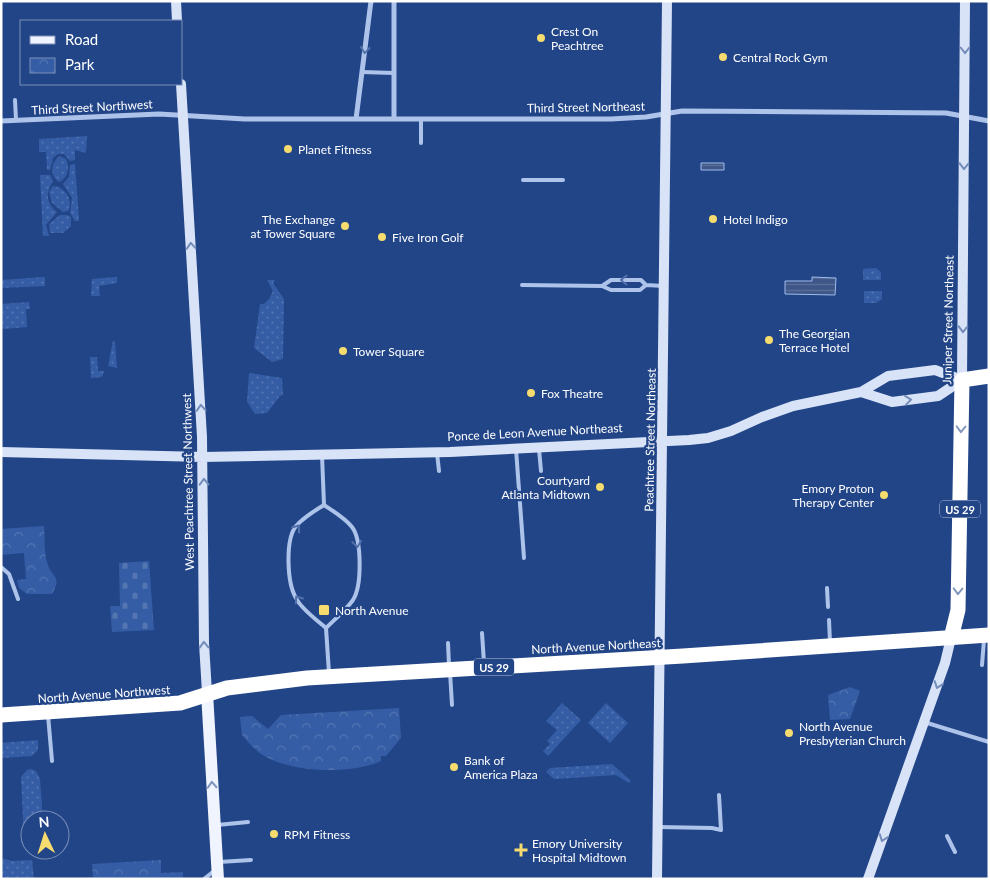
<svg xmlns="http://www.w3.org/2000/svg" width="990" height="880" font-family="Lato,sans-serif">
  <defs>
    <pattern id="grass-dots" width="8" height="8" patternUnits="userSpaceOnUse" patternTransform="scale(1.25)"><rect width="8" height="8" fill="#355da5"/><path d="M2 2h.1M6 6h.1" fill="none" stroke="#5375b2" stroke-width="1.8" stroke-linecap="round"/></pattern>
    <pattern id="cemetery-stones" width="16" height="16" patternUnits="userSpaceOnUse" patternTransform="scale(1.25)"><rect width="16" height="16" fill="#355da5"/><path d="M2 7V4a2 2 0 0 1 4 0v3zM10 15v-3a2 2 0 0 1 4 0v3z" fill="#5375b2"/></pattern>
    <pattern id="park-crowns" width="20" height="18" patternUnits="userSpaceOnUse" patternTransform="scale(1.25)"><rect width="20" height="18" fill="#355da5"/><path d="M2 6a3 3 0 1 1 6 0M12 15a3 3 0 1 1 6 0" fill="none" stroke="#5375b2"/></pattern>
    <pattern id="water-rules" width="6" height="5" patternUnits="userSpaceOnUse" patternTransform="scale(1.25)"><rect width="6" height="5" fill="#3e5788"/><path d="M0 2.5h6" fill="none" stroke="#5b709a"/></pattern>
  </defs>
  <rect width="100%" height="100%" fill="#224588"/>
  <!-- grass -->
  <path fill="url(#grass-dots)" d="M87,136L86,153L75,150V160L70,161L64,154H58L53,158L50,170H47L46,152H39V139Z
    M60,156L66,159C70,168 68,178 59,182C49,175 51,162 60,156Z
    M75,164L79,221H75L70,213L72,198L63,184L69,177L70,165Z
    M40,175H50L53,181C46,192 45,202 57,212L46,225L49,236H43Z
    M53,186C65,187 74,200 68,211L63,212L52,203L49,192Z
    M60,215H67L71,217V226L63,233H50L49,224Z
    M876,268L881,272V280H863V269Z
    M45,277V286L1,288V280Z
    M117,277V283L99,286L100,296H91L92,279Z
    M267,280H275L273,283L284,299L283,359L272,362L254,348L260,304H264L269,299L273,291Z
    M864,291H882V299L876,303H864Z
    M29,302L30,309H26L27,327L3,329L1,326V304Z
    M113,341L115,342L117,368L108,366Z
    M90,357H97L98,371H104L102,377L91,378Z
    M249,373L282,378L283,395L280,396L267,413L255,414L247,402Z
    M562,703L581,720L548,756L543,751L550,744L547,741L557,730L546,721Z
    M606,703L628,723L610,743L588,723Z
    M38,740V750L32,756L1,758V743Z
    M612,764L631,781L629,783L616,775L554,779L546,772L550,768Z
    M31,769L36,771L40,779L43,820H30V845L24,839L21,777L27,770Z
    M1,858L12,861L32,860L34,879H1Z"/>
  <!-- cemetery -->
  <path fill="url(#cemetery-stones)" d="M149,561L154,630L112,632L110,606H120L119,563Z"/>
  <!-- park -->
  <path fill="url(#park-crowns)" d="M44,526C45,537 44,552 47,562C51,578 63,575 52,594H27L19,588L17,580L26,579L24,553L1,555V529Z
    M850,687L860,691L850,719L830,720L828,695Z
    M399,708L401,738L386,756H381V761C350,775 290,773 261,754C254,749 247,741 242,735L240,717L252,716L268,729L281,715Z
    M161,860V873L183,872V879H76L93,877L92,864Z"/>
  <!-- water -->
  <path fill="url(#water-rules)" stroke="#a0bceb" d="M701,163H724V170H701Z
    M812,277L836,278L835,295L785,294V281H812Z"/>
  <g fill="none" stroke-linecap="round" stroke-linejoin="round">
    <!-- lane -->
    <path stroke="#adc3ea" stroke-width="4" d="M362,72L394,73
      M15,100L16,120
      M421,143V119
      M523,180H563
      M522,285L602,286L611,290H640L646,285
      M602,286L611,280H641L646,285L664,286
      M516,449L524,558
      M539,449L541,471
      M437,453L439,471
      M322,455L324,505
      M324,505C314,511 304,517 296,526C285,540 287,583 296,598C301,609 317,620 326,628L329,673
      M324,505C333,511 345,518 352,527C362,540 362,586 353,600C346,610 335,619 326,628
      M1,567L9,574L18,599
      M827,588L828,607
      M829,620L830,642
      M482,633L484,663
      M448,643L449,665
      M982,665L984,640
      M450,672L452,705
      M48,715L52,761
      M924,722L989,742
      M217,825L248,822
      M659,827L712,828L721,830L719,795
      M947,836L955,852
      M219,862L251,860
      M204,879L214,871"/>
    <!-- street -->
    <path stroke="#adc3ea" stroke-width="5" d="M356,119L371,1
      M394,119V1
      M1,121L159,114L245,119H611L646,117L682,111L946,113L989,121"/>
    <!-- secondary -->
    <path stroke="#d8e3f8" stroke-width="10" d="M176,1L177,21
      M181,84L202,437L204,643L207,693
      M962,380L965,1
      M861,392L892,402L938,396L962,380
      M1,452L203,457L450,452L689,440L708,438L731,431L762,417L793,406L861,392L888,376L935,370L962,380
      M657,879L667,1
      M868,879L945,663L951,638"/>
    <!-- primary -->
    <path stroke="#f0f4fe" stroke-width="12" d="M207,693L218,879"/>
    <!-- highway -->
    <path stroke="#fff" stroke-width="15" d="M951,638L958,610L962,380L989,376
      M1,715L180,703L227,688L307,678L683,656L989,635"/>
  </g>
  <!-- one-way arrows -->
  <defs><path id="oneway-chevron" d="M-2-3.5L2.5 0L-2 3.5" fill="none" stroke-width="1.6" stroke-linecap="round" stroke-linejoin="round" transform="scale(1.25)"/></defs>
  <g stroke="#5371aa">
    <use href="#oneway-chevron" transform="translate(365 50) rotate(97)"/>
    <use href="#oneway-chevron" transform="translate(624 280) rotate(-179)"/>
    <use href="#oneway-chevron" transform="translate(297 528) rotate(-55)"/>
    <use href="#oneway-chevron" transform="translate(357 544) rotate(82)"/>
    <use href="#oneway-chevron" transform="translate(298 599) rotate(-125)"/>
  </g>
  <g stroke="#748cba">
    <use href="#oneway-chevron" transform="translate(965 50) rotate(90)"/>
    <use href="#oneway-chevron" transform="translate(964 166) rotate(91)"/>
    <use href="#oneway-chevron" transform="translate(191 246) rotate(-94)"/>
    <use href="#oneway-chevron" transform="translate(963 329) rotate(91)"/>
    <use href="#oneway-chevron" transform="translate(908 400) rotate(-7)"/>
    <use href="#oneway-chevron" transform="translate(201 408) rotate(-94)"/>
    <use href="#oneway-chevron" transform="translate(204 482) rotate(-91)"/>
    <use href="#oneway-chevron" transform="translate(204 645) rotate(-92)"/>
    <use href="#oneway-chevron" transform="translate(938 685) rotate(110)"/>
    <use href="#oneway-chevron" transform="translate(883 838) rotate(110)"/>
  </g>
  <g stroke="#8599be">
    <use href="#oneway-chevron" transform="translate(961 429) rotate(91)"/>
    <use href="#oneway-chevron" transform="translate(958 591) rotate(91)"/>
  </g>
  <use stroke="#7f94bd" href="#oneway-chevron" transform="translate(212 785) rotate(-93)"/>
  <!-- markers -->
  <g fill="#f6db6e" stroke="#224588" stroke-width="2">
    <circle cx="541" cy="38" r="5"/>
    <circle cx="723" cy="57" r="5"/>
    <circle cx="288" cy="149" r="5"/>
    <circle cx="713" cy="219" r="5"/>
    <circle cx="345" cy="226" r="5"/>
    <circle cx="382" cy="237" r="5"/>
    <circle cx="769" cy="340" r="5"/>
    <circle cx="343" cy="351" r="5"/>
    <circle cx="531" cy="393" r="5"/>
    <circle cx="600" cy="487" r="5"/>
    <circle cx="884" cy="495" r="5"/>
    <rect x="318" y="604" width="12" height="12" rx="2.5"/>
    <circle cx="789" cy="733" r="5"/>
    <circle cx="454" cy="767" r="5"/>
    <circle cx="274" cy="834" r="5"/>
    <path d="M518.5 842.5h5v5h5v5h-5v5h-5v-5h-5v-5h5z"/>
  </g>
  <g text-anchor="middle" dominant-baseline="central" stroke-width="4.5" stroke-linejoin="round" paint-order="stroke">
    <!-- shield labels -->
    <g fill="#224588" stroke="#bdc7db" stroke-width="1">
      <rect x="940" y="500.5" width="40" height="17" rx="4"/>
      <rect x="474" y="658.5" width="40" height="17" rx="4"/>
    </g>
    <g font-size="11" font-weight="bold" fill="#fff">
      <text x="960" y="509">US 29</text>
      <text x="494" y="667">US 29</text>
    </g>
    <!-- poi labels -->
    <g font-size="12" fill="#fff" stroke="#224588" text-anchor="start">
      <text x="551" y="31">Crest On<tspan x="551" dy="14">Peachtree</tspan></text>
      <text x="733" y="57">Central Rock Gym</text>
      <text x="298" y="149">Planet Fitness</text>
      <text x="335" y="219" text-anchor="end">The Exchange<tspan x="335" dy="14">at Tower Square</tspan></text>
      <text x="723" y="219">Hotel Indigo</text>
      <text x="392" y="237">Five Iron Golf</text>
      <text x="779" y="333">The Georgian<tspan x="779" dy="14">Terrace Hotel</tspan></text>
      <text x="353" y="351">Tower Square</text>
      <text x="541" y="393">Fox Theatre</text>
      <text x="590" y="480" text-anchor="end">Courtyard<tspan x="590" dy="14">Atlanta Midtown</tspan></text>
      <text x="874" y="488" text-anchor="end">Emory Proton<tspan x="874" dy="14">Therapy Center</tspan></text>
      <text x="335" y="610">North Avenue</text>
      <text x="799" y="726">North Avenue<tspan x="799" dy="14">Presbyterian Church</tspan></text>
      <text x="464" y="760">Bank of<tspan x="464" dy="14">America Plaza</tspan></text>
      <text x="284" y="834">RPM Fitness</text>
      <text x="532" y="843">Emory University<tspan x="532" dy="14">Hospital Midtown</tspan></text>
    </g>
    <!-- street labels -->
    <g font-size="12" fill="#fff" stroke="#224588">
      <text transform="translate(92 107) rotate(-3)">Third Street Northwest</text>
      <text transform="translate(586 107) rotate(-1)">Third Street Northeast</text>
      <text transform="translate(948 320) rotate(-89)">Juniper Street Northeast</text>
      <text transform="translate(535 432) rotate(-3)">Ponce de Leon Avenue Northeast</text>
      <text transform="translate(650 440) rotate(-89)">Peachtree Street Northeast</text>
      <text transform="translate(188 482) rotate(-91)">West Peachtree Street Northwest</text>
      <text transform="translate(596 646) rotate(-3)">North Avenue Northeast</text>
      <text transform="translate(104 694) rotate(-4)">North Avenue Northwest</text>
    </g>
  </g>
  <!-- border -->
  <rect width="990" height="880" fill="none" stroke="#ffffff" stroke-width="5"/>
  <!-- legend -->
  <rect x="20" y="20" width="162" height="65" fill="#224588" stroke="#7a8fb8"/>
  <rect x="30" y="36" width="25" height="8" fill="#f0f4fe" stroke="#7a8fb8"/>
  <text x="65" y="45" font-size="15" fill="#ffffff">Road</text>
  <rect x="30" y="58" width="25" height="15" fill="url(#park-crowns)" stroke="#7a8fb8"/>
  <text x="65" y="70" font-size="15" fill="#ffffff">Park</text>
  <!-- north arrow -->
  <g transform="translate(45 835) rotate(356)"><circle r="24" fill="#224588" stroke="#7a8fb8"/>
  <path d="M0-4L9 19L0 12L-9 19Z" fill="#f6db6e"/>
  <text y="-8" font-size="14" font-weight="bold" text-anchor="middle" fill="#ffffff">N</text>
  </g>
</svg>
